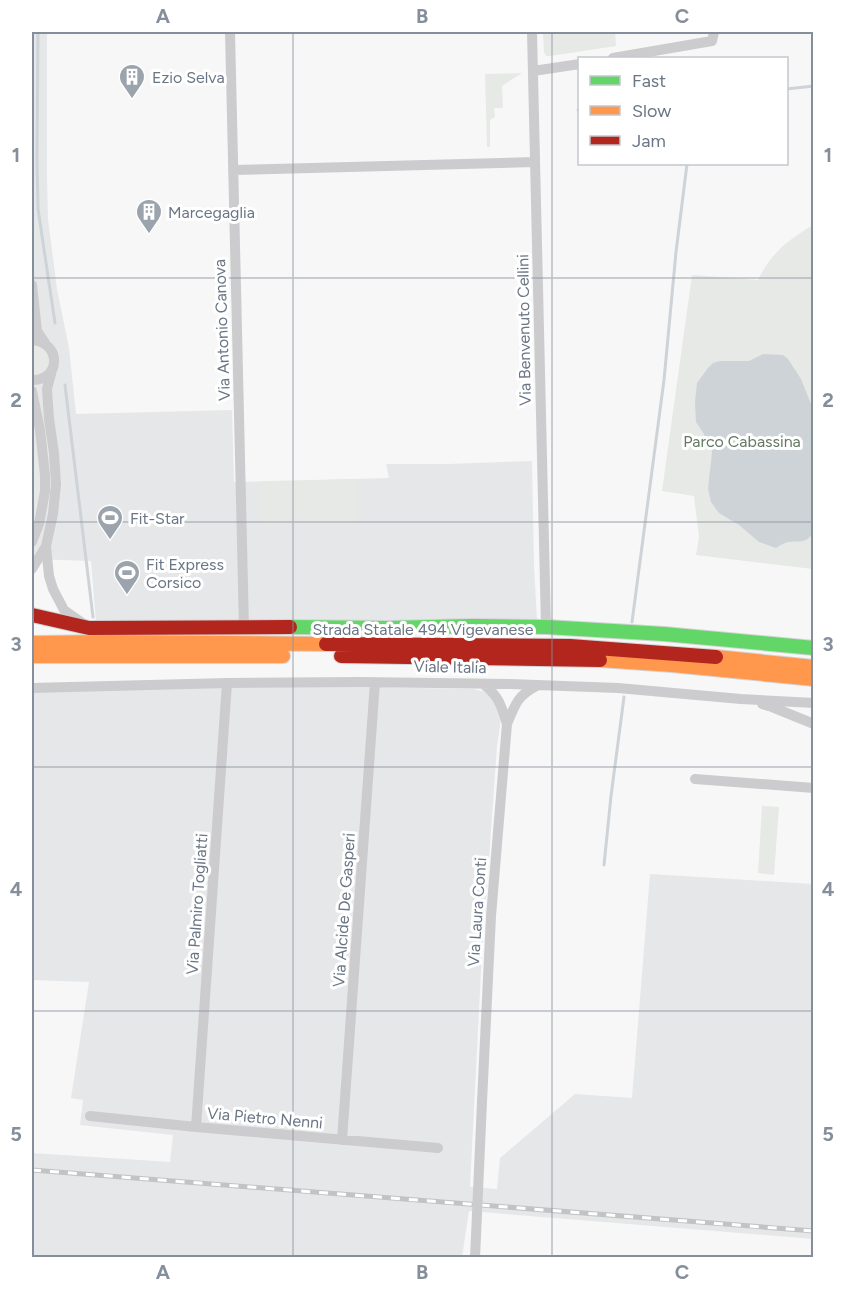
<svg xmlns="http://www.w3.org/2000/svg" width="845" height="1289" font-family="Figtree,sans-serif">
  <rect width="100%" height="100%" fill="#f7f7f7"/>
  <!-- built -->
  <path fill="#e6e7e8" d="M32,32H47V177L48,219L57,289L69,348L76,414L232,410L234,482L389,478L386,464H449L532,461L534,567L537,619L96,622L91,561L32,559Z
    M249,685L474,689L485,692L493,699L501,719L497,746L481,971L470,1187L497,1189L500,1158L575,1094L632,1098L650,874L813,884V1239L469,1211L462,1257H32V1153L170,1162L173,1135L80,1125L83,1100L71,1098L89,982L32,980V692Z"/>
  <!-- green -->
  <path fill="#e6e9e5" d="M543,32H615L616,46L550,56H546L544,52Z
    M522,73L502,86L503,108H494L495,117L491,119L490,122V147H487L485,74Z
    M813,225V569L696,555L699,537L694,496L662,491L692,275L758,280C771,253 788,240 813,225Z
    M32,346C53,346 54,373 32,374Z
    M32,437C44,465 41,499 32,528Z
    M358,479V523H260L259,482Z
    M762,806L779,807L774,875L758,873Z"/>
  <!-- water -->
  <path fill="#ced3d8" d="M763,354L783,355L788,359L801,379L813,409V532C806,546 798,539 785,543C782,544 779,546 776,548L759,542L739,525L719,513L711,502L708,489L712,452L710,444L705,442L704,434L696,422L695,402L697,383L708,368L713,363L720,361H749Z"/>
  <g fill="none" stroke-linecap="round" stroke-linejoin="round">
    <!-- stream -->
    <path stroke="#ced3d8" stroke-width="3" d="M38,32L37,160L38,209L55,323
      M786,89L814,86
      M578,110H580
      M65,385L93,617
      M632,622L664,380L676,252L687,164
      M604,865L611,796L624,697"/>
    <defs>
      <path id="fast" d="M290,627L387,628L472,626L546,627L664,634L814,648"/>
      <path id="slow" d="M32,643L106,642L326,644
        M32,656H283
        M716,657L814,667
        M600,660L672,665L814,679"/>
      <path id="jam" d="M32,615L89,628L290,627
        M326,644L570,646L716,657
        M341,656L600,660"/>
    </defs>
    <!-- fast casing -->
    <use href="#fast" stroke="#d4d5d6" stroke-width="16"/>
    <!-- slow casing -->
    <use href="#slow" stroke="#d4d5d6" stroke-width="16"/>
    <!-- jam casing -->
    <use href="#jam" stroke="#d4d5d6" stroke-width="16"/>
    <!-- street -->
    <path stroke="#ccccce" stroke-width="10" d="M230,32L244,628
      M532,32L546,627
      M613,58L712,41L714,32
      M533,71L580,64
      M233,170L535,162
      M32,285L37,331L45,343
      M32,340C62,342 61,381 32,380
      M52,370L47,389L49,419L54,453L56,484L53,514L46,546L49,576L53,589L64,610L84,624
      M32,391L40,430L45,475V491L39,524L32,542
      M32,569L46,546
      M483,684C499,696 501,705 507,724
      M32,688L227,683L359,682L510,684L618,688L741,699L814,703
      M762,704L772,707L814,724
      M695,779L814,788
      M482,1102L491,916L507,724C516,703 517,696 538,685
      M90,1116L196,1127L438,1148
      M196,1127L227,683
      M342,1140L375,682"/>
    <!-- fast -->
    <use href="#fast" stroke="#63d668" stroke-width="14"/>
    <!-- slow -->
    <use href="#slow" stroke="#ff974d" stroke-width="14"/>
    <!-- jam -->
    <use href="#jam" stroke="#b3261e" stroke-width="14"/>
    <defs>
      <path id="rail" d="M32,1170L814,1231"/>
    </defs>
    <!-- rail casing -->
    <use href="#rail" stroke="#c2c3c4" stroke-width="5"/>
    <!-- rail -->
    <use href="#rail" stroke="#fff" stroke-width="3" stroke-dasharray="9" stroke-linecap="butt"/>
    <!-- street-bridge -->
    <path stroke="#ccccce" stroke-width="10" d="M475,1258L482,1102"/>
  </g>
  <!-- grid -->
  <path fill="none" stroke="#858f9b" stroke-width="1.5" stroke-opacity="0.55" d="M293,32V1258M552,32V1258M32,278H814M32,522H814M32,767H814M32,1011H814"/>
  <!-- icons -->
  <defs>
    <symbol id="building-pin" viewBox="-11 -11 22 30"><path d="M0 17L-7.5 6A9.5 9.5 0 1 1 7.5 6Z" fill="#9ba3ad" stroke="#fff"/><path d="M-4-6H4V6H1V3H-1V6H-4ZM-2.5-4.3h1.7v1.8h-1.7ZM.8-4.3h1.7v1.8H.8ZM-2.5-1h1.7V.8h-1.7ZM.8-1h1.7V.8H.8Z" fill="#fff"/></symbol>
    <symbol id="stadium-pin" viewBox="-11 -11 22 30"><path d="M0 17L-7.5 6A9.5 9.5 0 1 1 7.5 6Z" fill="#9ba3ad" stroke="#fff"/><path d="M0-5a6.5 5 0 1 0 0 10a6.5 5 0 1 0 0-10ZM-3.5-1.8h7v3.6h-7Z" fill="#fff"/></symbol>
  </defs>
  <g fill-rule="evenodd">
    <use href="#building-pin" x="117" y="62" width="30" height="40"/>
    <use href="#building-pin" x="134" y="197" width="30" height="40"/>
    <use href="#stadium-pin" x="95" y="503" width="30" height="40"/>
    <use href="#stadium-pin" x="112" y="558" width="30" height="40"/>
  </g>
  <g text-anchor="middle" dominant-baseline="central" stroke-width="6" stroke-linejoin="round" paint-order="stroke">
    <!-- poi labels -->
    <g font-size="16" fill="#6a7685" stroke="#fff" text-anchor="start">
      <text x="152" y="77">Ezio Selva</text>
      <text x="168" y="212">Marcegaglia</text>
      <text x="130" y="518">Fit-Star</text>
      <text x="146" y="564">Fit Express<tspan x="146" dy="18">Corsico</tspan></text>
    </g>
    <!-- street labels -->
    <g font-size="16" fill="#6a7685" stroke="#fff">
      <text transform="translate(222 330) rotate(-92)">Via Antonio Canova</text>
      <text transform="translate(524 330) rotate(-91)">Via Benvenuto Cellini</text>
      <text x="423" y="629">Strada Statale 494 Vigevanese</text>
      <text transform="translate(450 667) rotate(1)">Viale Italia</text>
      <text transform="translate(197 904) rotate(-86)">Via Palmiro Togliatti</text>
      <text transform="translate(344 910) rotate(-86)">Via Alcide De Gasperi</text>
      <text transform="translate(477 912) rotate(-86)">Via Laura Conti</text>
      <text transform="translate(265 1118) rotate(5)">Via Pietro Nenni</text>
    </g>
    <!-- park labels -->
    <g font-size="16" fill="#667764" stroke="#fff">
      <text x="742" y="441">Parco Cabassina</text>
    </g>
  </g>
  <!-- border -->
  <rect width="845" height="1289" fill="none" stroke="#ffffff" stroke-width="66"/>
  <!-- legend -->
  <rect x="578" y="57" width="210" height="108" fill="#ffffff" stroke="#c3c8ce" stroke-width="1.5"/>
  <rect x="590" y="76" width="30" height="9" fill="#63d668" stroke="#c3c8ce" stroke-width="1.5"/>
  <text x="632" y="87" font-size="18" fill="#6a7685">Fast</text>
  <rect x="590" y="106" width="30" height="9" fill="#ff974d" stroke="#c3c8ce" stroke-width="1.5"/>
  <text x="632" y="117" font-size="18" fill="#6a7685">Slow</text>
  <rect x="590" y="136" width="30" height="9" fill="#b3261e" stroke="#c3c8ce" stroke-width="1.5"/>
  <text x="632" y="147" font-size="18" fill="#6a7685">Jam</text>
  <rect x="33" y="33" width="779" height="1223" fill="none" stroke="#858f9b" stroke-width="2"/>
  <g font-size="20" text-anchor="middle" font-weight="bold" fill="#858f9b">
    <text x="163" y="23">A</text>
    <text x="422" y="23">B</text>
    <text x="682" y="23">C</text>
    <text x="16" y="162">1</text>
    <text x="828" y="162">1</text>
    <text x="16" y="407">2</text>
    <text x="828" y="407">2</text>
    <text x="16" y="651">3</text>
    <text x="828" y="651">3</text>
    <text x="16" y="896">4</text>
    <text x="828" y="896">4</text>
    <text x="16" y="1141">5</text>
    <text x="828" y="1141">5</text>
    <text x="163" y="1279">A</text>
    <text x="422" y="1279">B</text>
    <text x="682" y="1279">C</text>
  </g>
</svg>
